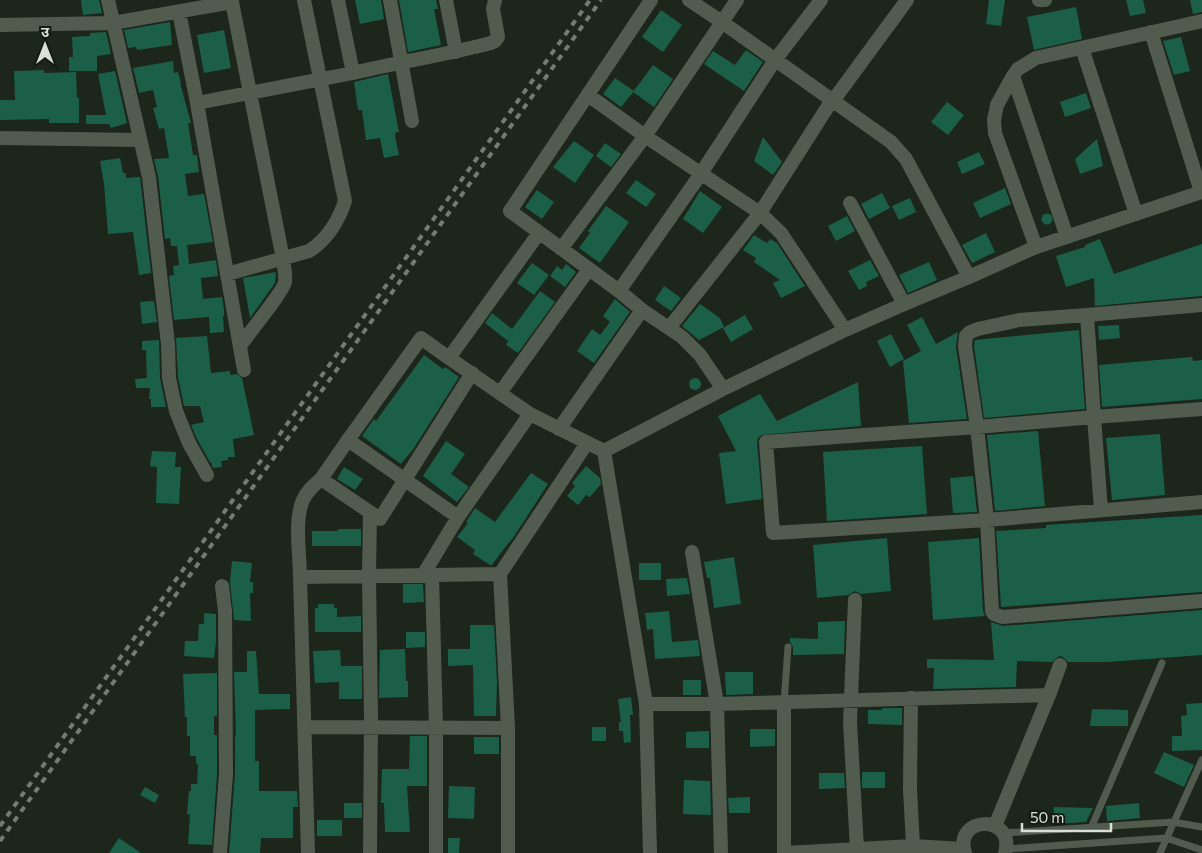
<svg xmlns="http://www.w3.org/2000/svg" width="1202" height="853" font-family="Commissioner,'Noto Sans Devanagari',sans-serif">
  <rect width="100%" height="100%" fill="#1d261b"/>
  <!-- building -->
  <path fill="#1c5f49" d="M81,0H99L102,13L83,15Z
    M355,0H381L384,19L360,24Z
    M399,0H436L438,9H434L441,45L408,52Z
    M989,0H1005L1001,26L986,24Z
    M1126,0H1143L1146,13L1130,16Z
    M1190,0H1202V12L1193,14Z
    M1076,7L1082,39L1034,50L1027,17Z
    M661,10L682,25L663,52L642,37Z
    M170,22L172,45L137,50L136,47L128,48L124,30Z
    M224,30L231,68L204,73L197,35Z
    M106,32L111,54L97,56V71H69V57H73L72,37L90,36V33Z
    M1181,37L1190,71L1174,75L1163,41Z
    M746,50L763,62L744,91L704,64L713,51L735,65Z
    M173,61L174,73L178,72L181,83H180L191,123H188L193,155H197L199,172L185,174L188,196L204,194L213,242L187,245L189,264L216,260L218,276L201,278L203,299L222,297L224,309V316H223L224,332L210,333L209,317H207L174,320L169,276L174,275L173,266L179,265L177,246H171L170,238L165,239L158,176L154,159L169,158L164,128L159,129L153,108L157,107L153,90L139,93L133,68Z
    M653,65L673,79L654,107L633,92Z
    M44,70V73L76,72L77,98H79V123H49V119L0,120V100H15L14,71Z
    M115,71L127,123L111,128L109,124H86V115H106L98,74Z
    M388,74L399,132H396L395,136L399,155L384,158L380,138L366,140L362,110H358L354,82Z
    M615,78L634,91L621,107L603,94Z
    M1086,93L1091,108L1065,117L1060,102Z
    M947,102L964,115L948,135L931,122Z
    M763,137L782,162L773,175L754,161Z
    M1097,139L1103,166L1080,174L1075,159Z
    M574,141L594,155L575,183L553,167Z
    M605,143L621,154L611,167L596,156Z
    M979,152L985,164L962,174L957,162Z
    M120,158L123,173H126V178L140,177L151,273L139,275L133,232L108,234L104,184L100,161Z
    M636,180L656,194L646,207L626,193Z
    M1005,188L1011,204L980,218L973,203Z
    M537,190L554,202L542,219L525,207Z
    M700,191L722,207L703,233L683,219Z
    M882,193L890,208L869,219L861,204Z
    M910,198L916,212L899,220L892,206Z
    M606,206L629,222L600,263L579,248L590,233L588,231Z
    M1041.5 219a5.5 5.5 0 1 1 11 0a5.5 5.5 0 1 1-11 0Z
    M847,216L855,231L836,241L828,226Z
    M986,233L995,252L972,263L962,245Z
    M754,235L767,243L770,239L777,243L805,286L781,298L773,283L780,280L754,262L756,258L743,250Z
    M1100,239L1114,274L1202,244V296L1095,306L1094,278L1066,287L1056,256L1085,247V245Z
    M870,260L879,276L866,282L867,286L859,290L848,271Z
    M929,262L937,280L908,293L899,275Z
    M532,263L549,275L534,295L517,283Z
    M566,264L576,272L565,287L550,276L557,266L562,270Z
    M276,272L275,283L250,318L243,278Z
    M664,286L681,298L671,311L655,300Z
    M540,291L555,302L518,353L506,345L508,341L485,323L492,313L512,329Z
    M615,299L630,312L594,363L577,351L592,329L600,335L610,322L603,316Z
    M154,301L157,322L142,324L140,302Z
    M700,304L720,318L724,327L699,340L682,326Z
    M745,315L753,329L731,342L723,328Z
    M922,317L936,344L958,332L956,347L967,419L909,423L903,361L921,351L907,325Z
    M1119,325L1120,338L1099,340L1098,326Z
    M1079,330L1085,409L984,418L974,346L975,340Z
    M891,334L904,359L890,367L877,341Z
    M207,336L211,373L230,371V375L237,374L242,378L254,435L233,439L235,457H228V460L221,461L222,467L213,468L211,462H210L197,439L191,425L204,422L200,406H184L178,377L176,338Z
    M159,340L160,378L166,407H151V399H149L150,388H136L135,379L147,378L146,350H142V341Z
    M424,355L443,369L445,367L459,377L414,448L401,464L362,436L374,419L376,421Z
    M1192,357L1193,361L1202,360V399L1102,407L1099,365Z
    M689 384a6 6 0 1 1 12 0a6 6 0 1 1-12 0Z
    M858,382L861,426L762,435L758,438L757,443L762,499L726,504L719,453L736,451L718,416L760,394L777,421Z
    M1038,431L1045,506L995,511L987,435Z
    M1160,434L1165,495L1112,500L1106,438Z
    M446,441L465,454L451,474L469,487L457,502L423,476Z
    M922,446L927,514L827,521L823,452Z
    M152,451L176,452L175,467H181L179,504L156,503L157,467L150,466Z
    M586,466L600,478L601,484L590,497L586,495L578,505L567,496L575,486L572,483Z
    M344,467L363,479L355,490L337,479Z
    M531,473L548,484L513,538L503,550L492,565H490L473,554L475,550L457,537L468,523L466,522L475,508L495,522Z
    M973,476L977,512L953,513L950,478Z
    M1202,515V592L1001,607L996,531L1046,528V525Z
    M338,529H361V546H312V531H338Z
    M887,538L891,591L861,594L855,591L848,595L817,598L813,545Z
    M979,538L983,611L985,616L933,620L928,542Z
    M734,557L741,604L714,608L710,578H707L704,562Z
    M232,561L252,563L250,582H253V593H250L251,621L234,620L230,582Z
    M639,563H661V580H639Z
    M687,578L690,594L667,596L666,579Z
    M403,584H423L424,602L403,603Z
    M318,604H334V608H337V617L361,616V632H315V608H318Z
    M1202,610V655L1108,662H1068L1063,657L1059,656L1052,662L1017,661L1016,687L933,689L934,668H927V659L994,660L991,622L1003,626Z
    M669,611L672,642L698,640L700,656L655,659L653,629L647,630L645,613Z
    M204,613L216,614V642L214,658L184,656L185,641H198L199,624H204Z
    M845,621L844,654L793,655V647L790,642V638L818,639V622Z
    M470,625H494L497,682L496,716H474L473,665L448,666V649H470Z
    M406,632H425V647L406,648Z
    M405,649L406,681H408V697L379,698L380,650Z
    M340,650L341,666H362V699H339V682L315,683L313,651Z
    M247,651H256L259,694H290V709L255,710V761H259V791H297L298,807H293V838H261L260,853H229L235,774V735H236L234,672H247Z
    M725,672H753V694L726,695Z
    M217,673V716H214V735H217V774L212,845L188,844L190,815L187,814L189,791H191V784H197L198,764H196V756H190V736H187V717H185L183,674Z
    M683,680H701V695H683Z
    M631,697L633,715H630L631,742L624,743L623,731H619V722H621L618,699Z
    M1202,703V750L1172,751V736H1182L1181,716L1187,715L1186,704Z
    M882,708H902V725L868,724V710H882Z
    M1092,709L1128,710V726H1090Z
    M592,727H606V741H592Z
    M750,729H775V746L750,747Z
    M709,731V748H686V732Z
    M410,736H427V786H407L410,832H385L384,803H381L382,769H409Z
    M474,737H499V754H474Z
    M1164,752L1194,765L1184,787L1154,773Z
    M862,772H885V788H862Z
    M819,773H844L845,788L819,789Z
    M684,780L710,781L711,814L710,815L683,814Z
    M449,786L475,787L474,819L448,818Z
    M145,787L159,795L155,803L140,795Z
    M750,797V813H729L728,798Z
    M344,803H362V818H344Z
    M1139,803L1140,818L1107,821L1106,806Z
    M1054,807L1093,808L1086,822L1053,824Z
    M317,820H342V836H317Z
    M119,838L141,853H109Z
    M448,838H460L459,853H448Z"/>
  <g fill="none" stroke-linecap="round" stroke-linejoin="round">
    <!-- lane -->
    <path stroke="#515c4f" stroke-width="7" d="M784,703L788,647
      M1091,828L1162,663
      M1003,833L1173,822L1202,827
      M1007,849L1166,838L1202,850
      M1160,853L1202,760"/>
    <!-- street -->
    <path stroke="#515c4f" stroke-width="14" d="M108,0L149,177L168,344L169,378L176,411L189,443L207,475
      M390,0L412,121
      M446,0L456,52
      M651,0L510,211L619,291L642,310L682,337L700,355L723,389
      M689,0L722,22L891,142L906,159L969,277
      M737,0L645,136L760,213L781,233L845,330
      M1039,0H1045
      M232,2L283,259C284,266 286,275 285,282C283,292 248,334 240,346
      M179,12L197,103L353,73L338,0
      M0,25L113,23L232,2V0
      M1151,32L1201,192
      M1082,48L1136,214
      M353,73C399,62 445,55 491,43L495,41L498,37L493,9L495,0
      M1013,76L1067,237
      M197,103L244,370
      M0,138L140,140
      M850,203L904,304
      M1036,247L995,133L994,120L997,105L1013,76L1018,69L1036,58L1202,21
      M561,249L645,136L588,95
      M227,274L309,251C327,240 339,220 345,201L304,0
      M619,291L700,175L775,60L821,0
      M1202,305L1087,315L1094,417L977,427L766,442L773,533L987,520L1202,502
      M1087,315L1019,320L978,329L970,332L966,336L965,346L977,427L987,520L992,611L994,614L1002,617L1202,601
      M669,328L760,213L832,100L838,94L907,0
      M449,358L421,338L348,440L458,517
      M500,393L589,269
      M530,414L604,451L646,704L650,853
      M559,429L642,310
      M348,440L321,479L380,519L472,373
      M604,451L723,389L845,330L904,304L969,277L1036,247L1202,192
      M1101,510L1094,417L1202,409
      M370,512L369,576L371,720L370,853
      M692,552L717,704L721,853
      M500,574L587,443
      M423,575L458,517L530,414L449,358L539,233
      M432,575L436,728V853
      M300,577C300,556 294,519 303,500C307,491 314,485 321,479
      M855,600L850,722L857,849
      M1049,695L1060,665
      M911,698L910,789L913,846
      M646,704H717L1049,695L995,826
      M305,727L508,728L500,574L300,577L308,853
      M508,728V853
      M220,853L226,774L225,611L222,586
      M784,853V703
      M785,853L913,846L963,849
      M965,853C953,815 1016,814 1005,853"/>
    <!-- rail -->
    <path stroke="#747b72" stroke-width="4" stroke-dasharray="6 6" stroke-linecap="butt" d="M0,826L590,0
      M0,841L601,0"/>
  </g>
  <!-- north arrow -->
  <g transform="translate(45 45)" stroke="#141c12" stroke-width="4" paint-order="stroke">
  <path d="M0-4L9 19L0 12L-9 19Z" fill="#dae0d8"/>
  <text y="-8" font-size="14" font-weight="bold" text-anchor="middle" fill="#dae0d8">उ</text>
  </g>
  <!-- scale -->
  <path d="M1022 823v8h89v-8" fill="none" stroke="#dae0d8" stroke-width="2.5"/>
  <text x="1030" y="823" font-size="15" fill="#dae0d8" stroke="#141c12" stroke-width="4" paint-order="stroke">50 m</text>
</svg>
